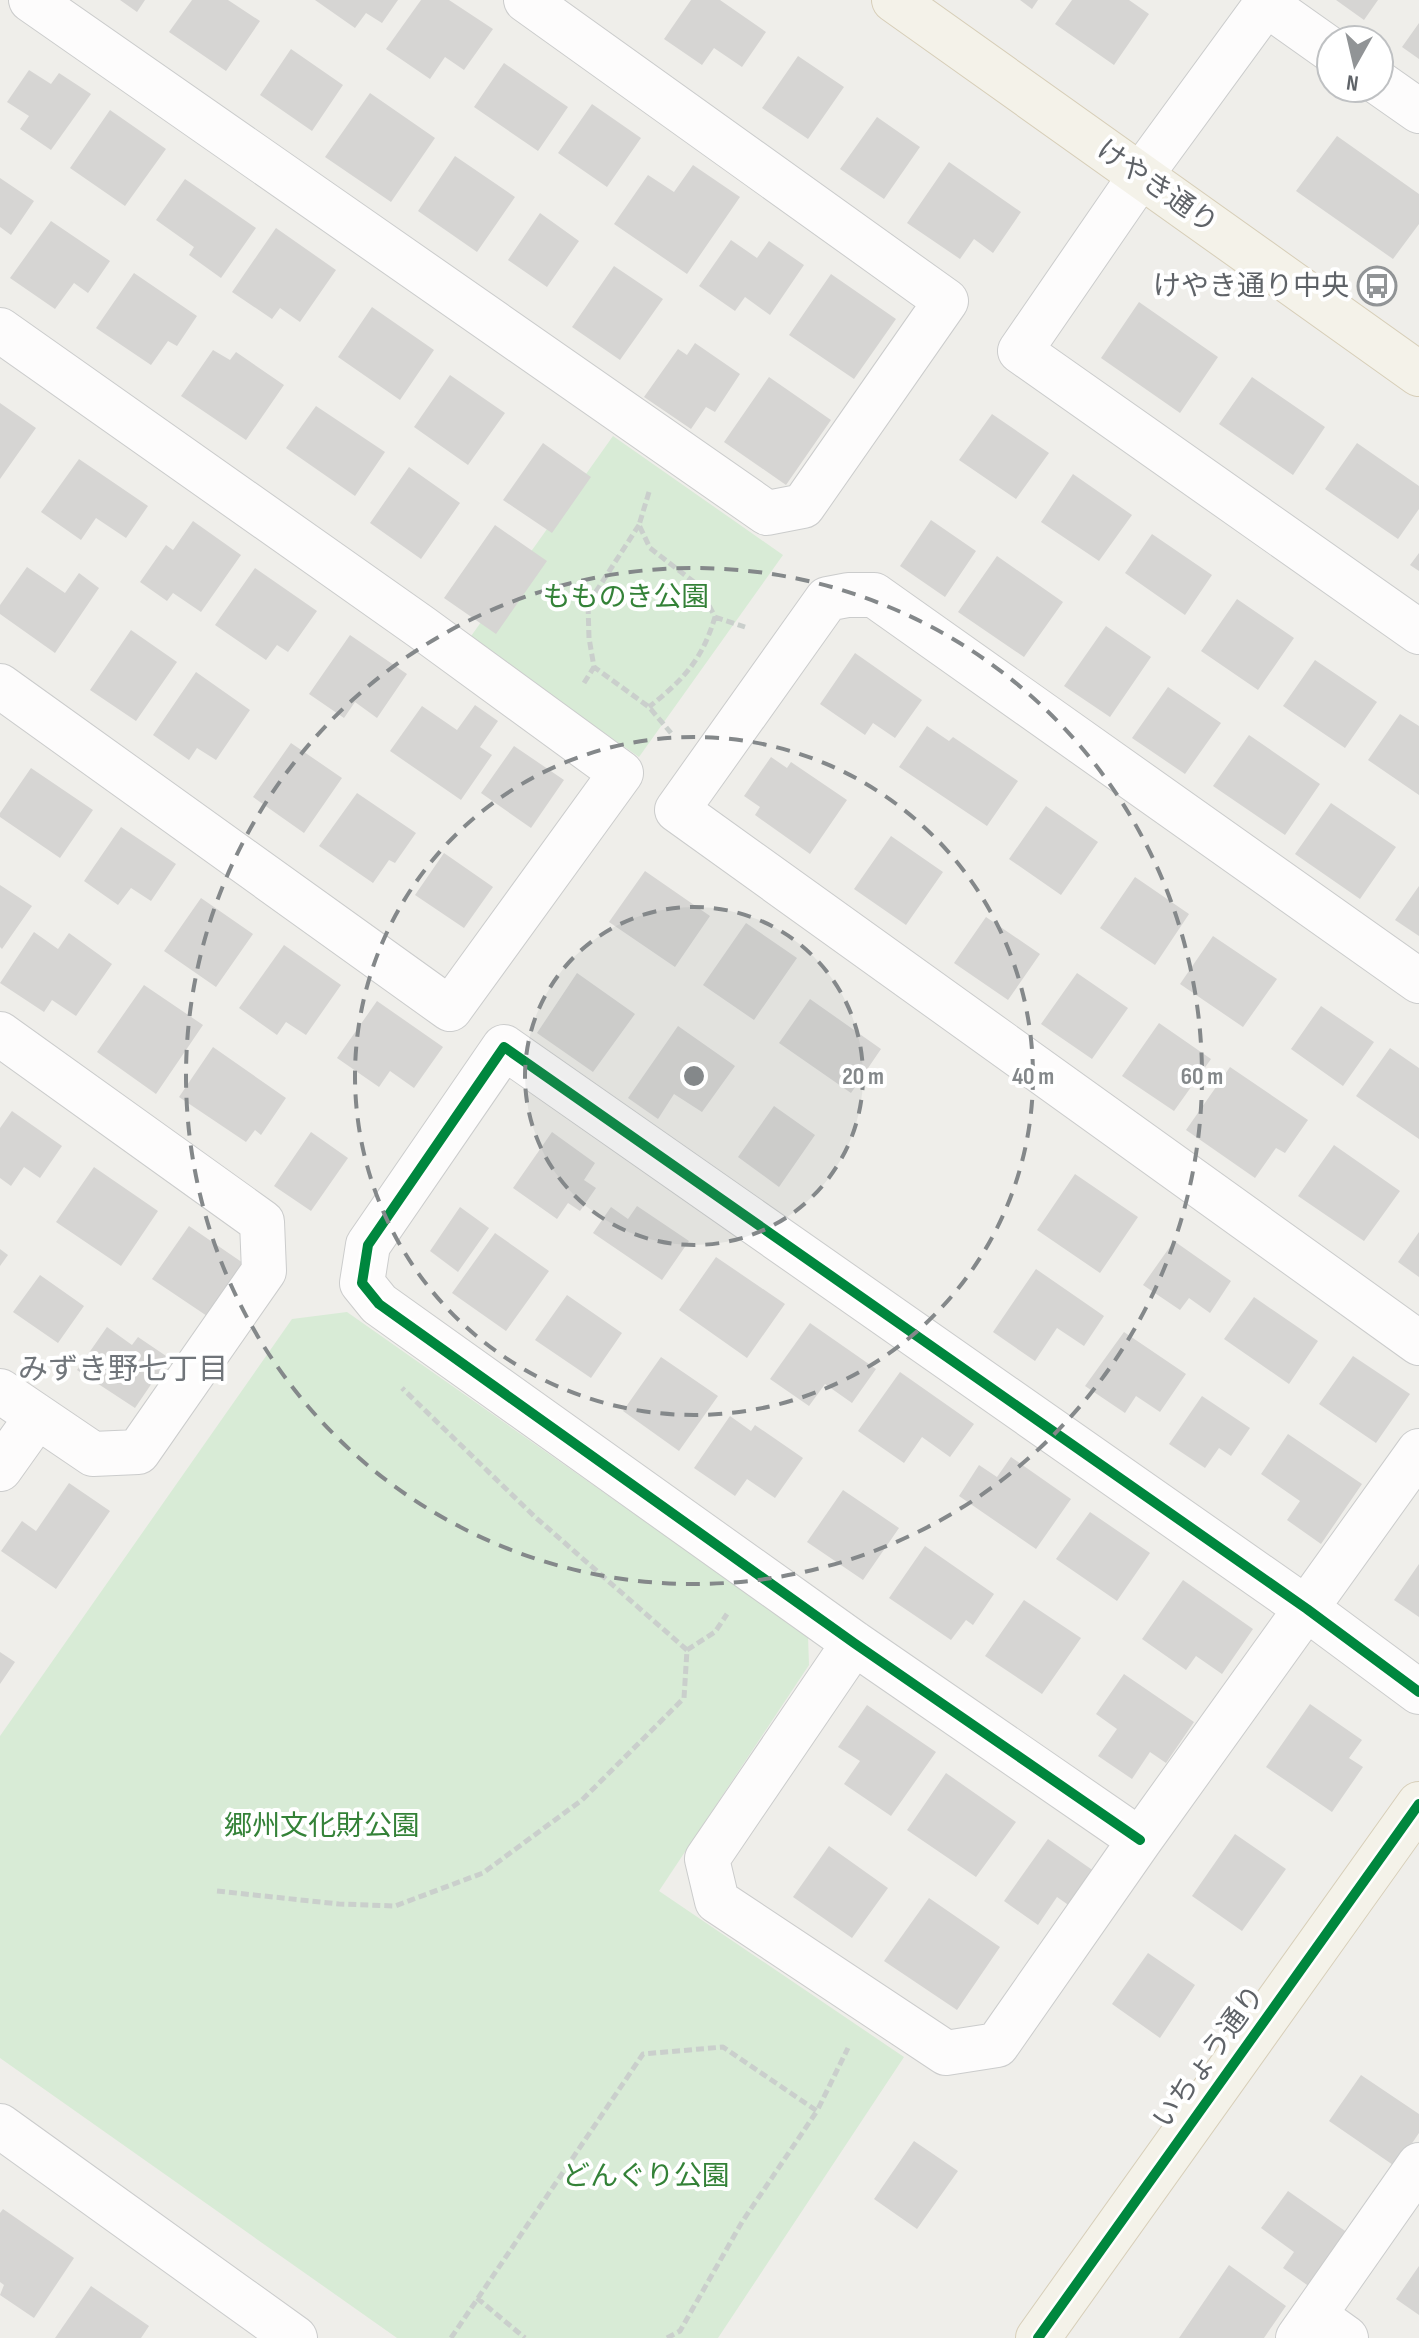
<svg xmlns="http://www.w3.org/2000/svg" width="1419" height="2338" font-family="'Sofia Sans Condensed','Noto Sans JP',sans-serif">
  <rect width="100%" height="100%" fill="#efeeea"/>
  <!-- green -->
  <path fill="#d8ebd6" d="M613,436L783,555L639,757L469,639Z
    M347,1312L808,1636L809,1665L659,1891L904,2057L718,2338H397L0,2058V1736L292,1319Z"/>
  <!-- building -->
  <path fill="#d6d5d3" d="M120,0H145L137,12Z
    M192,0H228L260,21L226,71L169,32Z
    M315,0H398L382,23L366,13L355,28Z
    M421,0H449L493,29L464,70L445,57L430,79L386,49Z
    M691,0H720L766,32L742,67L714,48L702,65L664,39Z
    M1020,0H1038L1032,9Z
    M1072,0H1129L1149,14L1114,65L1055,24Z
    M1336,0H1378L1364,20Z
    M1419,23V59L1402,47Z
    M291,49L343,85L312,131L260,95Z
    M798,56L844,87L808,139L762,108Z
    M504,63L568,107L538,151L474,107Z
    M29,70L51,84L59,73L91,94L51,150L20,129L29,116L7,102Z
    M370,93L435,138L391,202L325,157Z
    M592,104L641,138L607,187L558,153Z
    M110,110L166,149L125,206L70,168Z
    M877,117L920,147L884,199L840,169Z
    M1337,136L1419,194V224L1393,259L1296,191Z
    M455,156L515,197L477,252L418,211Z
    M949,162L1021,212L993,253L974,239L960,259L907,223Z
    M693,165L740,197L687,274L614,224L648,175L674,192Z
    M0,178L34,201L11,235L0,227Z
    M185,179L256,228L221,278L189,255L194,247L156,220Z
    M540,213L579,241L547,287L508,260Z
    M51,221L110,261L88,293L74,283L55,309L10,278Z
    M276,228L336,270L300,322L280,308L272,319L232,292Z
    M731,240L757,258L769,241L804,265L770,315L745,297L735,311L699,286Z
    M614,266L663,299L620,360L572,327Z
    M134,273L197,316L177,346L168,341L151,365L96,328Z
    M831,274L896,319L854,379L789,335Z
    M1139,302L1218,357L1180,413L1101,358Z
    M372,307L434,350L400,400L338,357Z
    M695,343L740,374L715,412L706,407L691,429L644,397L678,349L687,355Z
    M213,350L230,360L236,352L284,385L246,440L181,396Z
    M450,375L505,413L468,465L414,427Z
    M769,377L831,420L786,485L724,442Z
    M1252,377L1325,427L1293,475L1219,424Z
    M0,403L36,428L0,479Z
    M316,406L385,452L355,496L286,448Z
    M992,414L1049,453L1016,499L959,460Z
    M543,443L591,477L552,533L503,500Z
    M1357,443L1419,486V509L1398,539L1325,489Z
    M79,459L148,506L126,538L96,518L81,540L41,512Z
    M409,467L460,503L421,559L370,523Z
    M1073,474L1132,515L1099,561L1041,522Z
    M931,520L976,551L945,597L900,566Z
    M193,521L241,555L201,612L173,593L167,601L140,582L166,545L173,550Z
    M495,525L547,561L496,634L444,598Z
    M1152,534L1212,575L1185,615L1125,573Z
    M1419,553V571L1410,565Z
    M997,556L1063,602L1024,657L958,612Z
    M27,567L65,593L79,573L99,588L55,653L0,614V605Z
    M255,568L317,611L288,652L277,645L266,660L215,625Z
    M1237,599L1294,638L1258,690L1201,651Z
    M1106,626L1151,657L1110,717L1064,686Z
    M131,630L177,662L136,721L90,690Z
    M350,635L407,674L377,718L355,702L344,718L309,694Z
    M855,653L922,700L895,738L873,723L865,735L820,704Z
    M1315,660L1377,702L1345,748L1283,706Z
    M196,672L250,710L216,760L197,748L189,760L153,735Z
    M1168,687L1221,723L1185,774L1132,738Z
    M475,705L498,721L480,747L492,755L461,800L390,751L422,706L457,730Z
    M1400,714L1419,726V795L1368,760Z
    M927,726L949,741L953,737L1018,781L987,826L899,767Z
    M1249,735L1320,784L1285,835L1213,786Z
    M291,743L342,778L304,833L253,797Z
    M514,746L564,780L531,828L481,793Z
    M771,757L787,768L791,762L847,800L810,854L755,815L760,807L744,796Z
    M31,768L93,810L60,858L0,817V813Z
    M357,793L416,833L395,863L389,860L373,883L319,846Z
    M1331,803L1396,847L1360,899L1295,854Z
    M1046,806L1098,842L1061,895L1009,859Z
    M121,827L176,864L151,901L131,888L118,905L84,881Z
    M891,836L943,872L906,925L854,889Z
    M444,853L493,887L464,928L415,895Z
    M645,871L710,916L675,967L609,922Z
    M1135,877L1189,914L1155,965L1100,928Z
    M0,885L32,906L2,949L0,947Z
    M1419,886V936L1395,920Z
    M201,898L253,934L216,987L164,951Z
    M986,917L1040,954L1008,1000L954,963Z
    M746,923L797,958L754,1020L703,985Z
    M34,932L58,949L69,933L112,964L76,1016L52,1000L44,1012L0,983Z
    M1213,936L1277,979L1243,1027L1180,984Z
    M284,945L341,985L306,1035L286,1022L277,1035L239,1008Z
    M577,973L635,1014L593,1072L537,1033Z
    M1077,973L1128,1008L1092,1059L1041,1024Z
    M144,985L203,1025L156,1094L97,1052Z
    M810,999L881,1049L851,1093L779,1043Z
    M377,1001L443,1047L414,1088L390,1071L379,1087L337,1058Z
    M1321,1006L1374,1042L1343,1086L1291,1049Z
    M1159,1023L1211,1059L1174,1111L1122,1076Z
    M678,1026L735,1066L702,1112L674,1094L658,1119L628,1098Z
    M213,1047L286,1098L261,1135L255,1130L246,1142L179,1097Z
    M1390,1048L1419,1068V1139L1356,1096Z
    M1230,1067L1308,1120L1285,1153L1276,1148L1255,1178L1186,1130Z
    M774,1106L815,1135L779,1187L738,1157Z
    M12,1111L62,1146L40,1178L24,1167L11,1186L0,1178V1128Z
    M311,1132L348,1158L311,1211L274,1186Z
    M552,1132L595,1163L584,1180L596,1188L580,1211L568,1203L557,1219L513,1188Z
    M1334,1145L1400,1191L1364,1241L1298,1196Z
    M94,1167L158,1211L121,1266L56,1222Z
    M1075,1174L1138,1217L1100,1273L1037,1230Z
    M637,1206L689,1241L662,1280L593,1233L611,1207L628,1219Z
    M460,1207L489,1228L458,1272L430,1251Z
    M189,1226L246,1265L210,1318L152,1279Z
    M1419,1232V1277L1398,1262Z
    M495,1233L549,1271L506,1331L452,1293Z
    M1174,1241L1231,1281L1210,1313L1189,1298L1180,1310L1143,1285Z
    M0,1249L8,1255L0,1266Z
    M716,1257L785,1304L747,1358L679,1310Z
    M1036,1269L1104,1316L1084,1346L1057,1328L1035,1361L993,1332Z
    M40,1275L84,1306L58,1343L13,1312Z
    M567,1295L622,1333L591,1378L535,1340Z
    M1254,1297L1318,1341L1289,1384L1224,1339Z
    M810,1323L876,1369L852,1403L825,1384L809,1406L770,1379Z
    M107,1327L132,1345L138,1337L169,1358L135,1408L77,1370Z
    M1124,1332L1186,1374L1160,1412L1136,1396L1125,1413L1085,1386Z
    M1353,1356L1410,1394L1376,1443L1319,1404Z
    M661,1357L718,1396L679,1451L623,1411Z
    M900,1372L974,1424L950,1457L922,1437L904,1463L858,1431Z
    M1202,1396L1250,1428L1231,1456L1219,1448L1205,1468L1169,1444Z
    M730,1416L751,1431L755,1425L803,1458L775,1498L747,1479L735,1496L694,1468Z
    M1288,1434L1362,1484L1321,1544L1287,1520L1300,1501L1261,1474Z
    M1011,1457L1071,1499L1036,1549L959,1496L979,1465L997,1477Z
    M69,1483L110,1511L56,1589L1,1551L22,1521L36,1531Z
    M843,1490L899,1528L863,1580L807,1542Z
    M1090,1512L1150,1553L1117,1601L1056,1559Z
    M925,1546L994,1594L973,1625L966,1620L951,1640L889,1598Z
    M1419,1564V1617L1394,1600Z
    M1183,1580L1253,1629L1222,1674L1196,1656L1186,1670L1142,1639Z
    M1024,1600L1081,1638L1042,1694L985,1656Z
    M0,1652L15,1662L0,1684Z
    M1124,1674L1194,1722L1166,1763L1150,1752L1132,1779L1098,1756L1117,1729L1096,1714Z
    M1310,1704L1362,1740L1349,1758L1363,1767L1332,1812L1266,1767Z
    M867,1705L936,1752L891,1816L844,1784L860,1761L838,1747Z
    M946,1773L1016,1822L976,1877L907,1830Z
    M1235,1834L1286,1869L1242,1931L1192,1896Z
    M1048,1839L1101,1876L1077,1911L1057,1897L1038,1925L1004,1901Z
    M829,1846L888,1888L852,1938L793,1897Z
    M929,1898L1000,1947L957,2010L884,1961Z
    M1148,1953L1195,1985L1160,2038L1112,2004Z
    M1361,2075L1419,2114V2133L1396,2167L1329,2121Z
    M914,2141L958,2171L917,2229L874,2199Z
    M1288,2191L1348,2233L1310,2287L1283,2268L1294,2252L1261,2228Z
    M3,2209L74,2258L34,2318L0,2295L4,2285L0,2282V2213Z
    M1229,2265L1286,2306L1264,2338H1179Z
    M1419,2266V2315L1396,2299Z
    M91,2286L149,2326L141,2338H55Z"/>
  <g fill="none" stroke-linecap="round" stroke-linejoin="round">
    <defs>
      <path id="minor" d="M31,0L767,513L803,506L946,301L526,0
        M1331,50L1266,4L1141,175L1020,351L1419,632
        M1379,83L1419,111
        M0,330L421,627L621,773L450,1009L0,686
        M1419,981L874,595H848L827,599L677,810L1419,1343
        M0,1034L262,1222L264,1271L138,1452L93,1454L0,1391
        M0,1469L37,1417
        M854,1643L707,1859L717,1901L946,2053L997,2045L1140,1840L1419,1451
        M1140,1840L854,1643L379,1304L362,1283L368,1245L504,1047L1307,1609L1419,1692
        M0,2126L295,2338
        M1314,2315L1346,2338
        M1298,2338L1419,2165"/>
      <path id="major" d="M894,0L1419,374
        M1038,2338L1419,1804"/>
    </defs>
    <!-- minor casing -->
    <use href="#minor" stroke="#cbcccc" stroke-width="46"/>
    <!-- major casing -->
    <use href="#major" stroke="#d7ceb8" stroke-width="46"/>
    <!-- path -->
    <path stroke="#cacfcc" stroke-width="5" stroke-dasharray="8 4" stroke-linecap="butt" d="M649,492L639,525L650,548L699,586L715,617C702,660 684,679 649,707
      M639,525L588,604L589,638L594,667L649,707L671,733
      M715,617L745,627
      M584,683L594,667
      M687,1650L715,1632L727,1614
      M217,1891L339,1904L395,1906L483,1873L582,1800L684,1698L687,1650L534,1516L402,1388
      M477,2298L525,2338
      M451,2338L643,2054L723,2047L817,2111L848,2048
      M667,2338L680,2331L742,2222L817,2111"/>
    <!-- minor -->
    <use href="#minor" stroke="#fdfcfc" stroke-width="44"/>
    <!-- major -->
    <use href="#major" stroke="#f4f2e9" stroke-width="44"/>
    <defs>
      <path id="cycleway" d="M1140,1840L854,1643L379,1304L362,1283L368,1245L504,1047L1307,1609L1419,1692
        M1038,2338L1419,1804"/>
    </defs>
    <!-- cycleway casing -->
    <use href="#cycleway" stroke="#fff" stroke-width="15"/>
    <!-- cycleway -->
    <use href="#cycleway" stroke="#00873e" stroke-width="10"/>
  </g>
  <!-- distance rings -->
  <circle cx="694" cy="1076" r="169" fill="#84888a" fill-opacity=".12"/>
  <g fill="none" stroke="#84888a" stroke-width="4" stroke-dasharray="14 10">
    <circle cx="694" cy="1076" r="169"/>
    <circle cx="694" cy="1076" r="339"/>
    <circle cx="694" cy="1076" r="508"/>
  </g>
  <!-- icons -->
  <defs>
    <symbol id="bus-ring" viewBox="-11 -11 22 22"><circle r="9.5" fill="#fff" stroke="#919496" stroke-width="1.5"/><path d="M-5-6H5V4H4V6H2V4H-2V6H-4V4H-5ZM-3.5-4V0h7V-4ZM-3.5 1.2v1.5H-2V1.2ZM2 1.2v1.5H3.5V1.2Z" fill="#919496"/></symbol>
  </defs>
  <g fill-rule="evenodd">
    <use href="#bus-ring" x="1355" y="264" width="44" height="44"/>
  </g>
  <g text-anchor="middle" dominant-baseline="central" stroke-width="8" stroke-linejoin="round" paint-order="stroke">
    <!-- street labels -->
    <g font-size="28" fill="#5f6368" stroke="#fff">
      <text transform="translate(1157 187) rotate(35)">けやき通り</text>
      <text transform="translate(1209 2057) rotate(-54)">いちょう通り</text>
    </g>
    <!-- poi labels -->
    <g font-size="28" fill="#5f6368" stroke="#fff" text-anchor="end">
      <text x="1349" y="286">けやき通り中央</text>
    </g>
    <!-- park labels -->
    <g font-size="28" fill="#348238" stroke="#fff">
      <text x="626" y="597">もものき公園</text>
      <text x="322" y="1826">郷州文化財公園</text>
      <text x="646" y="2176">どんぐり公園</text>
    </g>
    <!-- neighbourhood labels -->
    <g font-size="30" fill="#70757a" stroke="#fff">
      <text x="123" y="1370">みずき野七丁目</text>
    </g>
  </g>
  <circle cx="694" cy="1076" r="12" fill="#84888a" stroke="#fff" stroke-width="4"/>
  <g font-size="24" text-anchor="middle" font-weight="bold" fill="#84888a" stroke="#fff" stroke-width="8" stroke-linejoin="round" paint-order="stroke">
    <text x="863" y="1084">20 m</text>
    <text x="1033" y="1084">40 m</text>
    <text x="1202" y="1084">60 m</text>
  </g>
  <!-- north arrow -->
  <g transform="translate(1355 64) rotate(188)"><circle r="38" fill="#ffffff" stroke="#bfc1c3" stroke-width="2"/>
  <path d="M0-6L14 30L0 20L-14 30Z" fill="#919496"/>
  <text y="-12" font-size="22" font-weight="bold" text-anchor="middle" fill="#5f6368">N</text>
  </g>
</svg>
